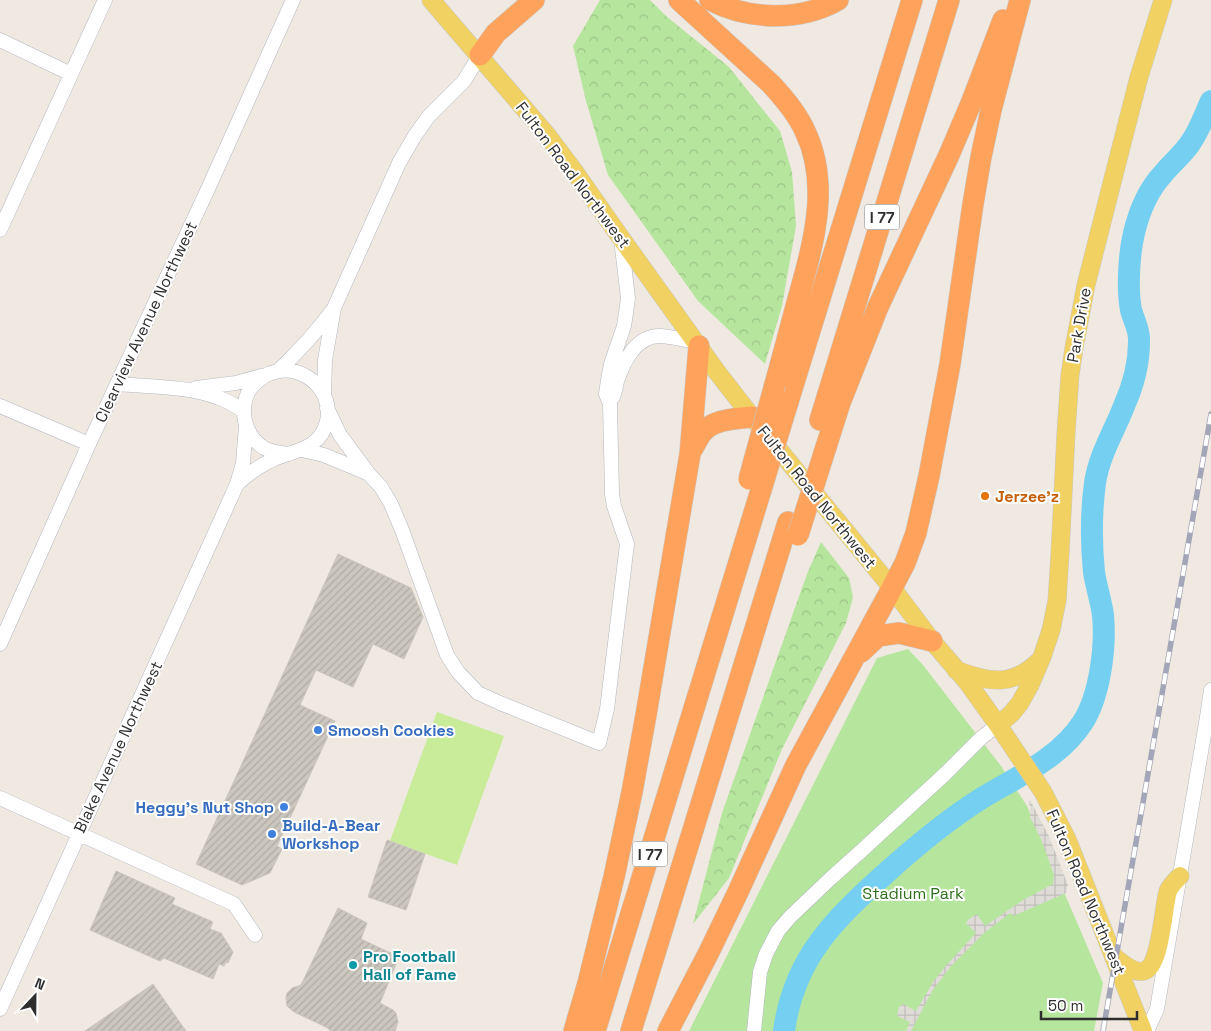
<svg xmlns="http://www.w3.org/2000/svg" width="1211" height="1031" font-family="'Space Grotesk',sans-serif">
  <defs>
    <pattern id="forest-crowns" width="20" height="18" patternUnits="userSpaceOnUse" patternTransform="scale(1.25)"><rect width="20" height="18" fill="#b6e59e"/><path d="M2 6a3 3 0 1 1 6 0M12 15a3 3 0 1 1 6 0" fill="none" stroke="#9dc588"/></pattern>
    <pattern id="plaza-grid" width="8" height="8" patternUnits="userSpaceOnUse" patternTransform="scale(1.25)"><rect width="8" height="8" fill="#dfdcd8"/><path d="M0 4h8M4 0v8" fill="none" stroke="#c0bdba"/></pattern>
    <pattern id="building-hatch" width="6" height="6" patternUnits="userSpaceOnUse" patternTransform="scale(1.25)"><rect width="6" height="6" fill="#cbc7bf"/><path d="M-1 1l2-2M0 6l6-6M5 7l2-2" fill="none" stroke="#afaba4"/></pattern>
  </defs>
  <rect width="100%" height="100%" fill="#efe9e1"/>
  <!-- forest -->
  <path fill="url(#forest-crowns)" d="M600,0H650L666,16L729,67L780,131L792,172L796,226L782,306L765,364L698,301L608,175L586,101L573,46Z
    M821,542L849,578L853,597L846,623L782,749L729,878L693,924L722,813L807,574Z"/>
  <!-- park -->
  <path fill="#b6e59e" d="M908,649L923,665L1001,766L1027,806L1103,983L1094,1031H689L877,658Z"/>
  <!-- pitch -->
  <path fill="#c9ec9a" d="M437,712L504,736L457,865L390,841Z"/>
  <!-- plaza -->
  <path fill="url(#plaza-grid)" d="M1030,800L1049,836L1068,885L1066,893L1013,916L1010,913L984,933L952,965L932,991L911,1031H906L910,1022L897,1016L899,1007L903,1004L916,1011L933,982L944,968L976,933L966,923L969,919L977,914L985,926L1023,900L1053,884L1054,875L1041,839L1030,817V806L1028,802Z"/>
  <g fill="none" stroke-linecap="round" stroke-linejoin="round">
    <!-- river -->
    <path stroke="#75cff0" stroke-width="22" d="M784,1031C794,958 834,920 886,873C917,845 947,820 982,798C1017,777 1060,758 1083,722C1100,695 1106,647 1103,615C1101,600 1096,586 1094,572C1091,542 1091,513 1095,483C1099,455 1114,432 1124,406C1133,386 1139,364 1139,342C1140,330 1134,321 1131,310C1127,289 1129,254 1134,233C1139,212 1148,190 1163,174C1171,164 1181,156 1189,145C1199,132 1204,116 1211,101"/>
  </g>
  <!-- building -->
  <path fill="url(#building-hatch)" stroke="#cbc5ba" d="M338,554L411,588L423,617L404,659L373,644L353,687L316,670L300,705L335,721L277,846L282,849L270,873L242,885L196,864Z
    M387,840L425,854L406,910L368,897Z
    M116,871L175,898L172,904L213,922L210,929L221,933L233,952L228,963L226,962L224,966L219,964L213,979L164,958L160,961L90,930Z
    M338,908L367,923L361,939L399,957L380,1003L393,1010L396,1013L398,1022L395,1031H331L326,1027L294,1012L287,1006L286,998L287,993L292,988L301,985Z
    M153,984L186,1031H85Z"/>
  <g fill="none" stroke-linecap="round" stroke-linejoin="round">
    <defs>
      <path id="minor" d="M0,40L71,74
        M0,230L105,0
        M278,371C299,351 315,334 332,311
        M118,384C150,387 189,386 219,398C228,401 236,406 243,411
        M196,388L236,383L261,376
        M324,395L325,360L334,308L399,163L414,137L428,117L464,81L480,55
        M613,397C615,392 616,387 617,381C624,361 636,335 661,336C673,337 685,340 696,342
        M0,406L89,444
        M327,408L340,435L368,473L381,487L391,504L402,530L447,655L458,672L478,693L500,703L599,743L607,709L627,544L614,506L612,494L610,404L606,394L608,380L611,364L624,326L626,313L628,298L621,239
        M302,450L324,455L367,473
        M237,484C246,476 256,468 268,462C290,450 320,452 327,421C335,383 289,355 259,380C254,384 248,390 246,398C240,416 247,437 264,448C271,452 280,453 289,454
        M0,644L89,444L207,191L293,0
        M0,798L234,904L255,935
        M0,1009L237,484L243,463L246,425
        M754,1031L760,972L766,954L778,931L790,917L831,878L859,853L945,774L981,738L998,725
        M1147,1031L1157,1009L1207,717L1211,690"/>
      <path id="major" d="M431,0L547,135L574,171L621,238L717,372L752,417L892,588L932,641L968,683L998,725L1043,792L1067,839L1143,1031
        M956,670C990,683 1013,687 1040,660
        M998,725L1011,714L1020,703L1030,685L1042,657L1051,630L1057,601L1060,554L1066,433L1070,375L1074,348L1086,285L1117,163L1139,77L1163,0
        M1113,956C1121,962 1133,974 1144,971C1161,966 1163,907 1168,891C1170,886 1176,880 1180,876"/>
      <path id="highway" d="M679,0L771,84C784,98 797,113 805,131C831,185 813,245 798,299C790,328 783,356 775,384
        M710,0C748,20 800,22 838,0
        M480,55L496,33L534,0
        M788,402L912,0
        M820,420L949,0
        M826,447L840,403L878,307L949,155L972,101L1003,20
        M691,451C695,445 698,438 702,433C713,419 735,419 752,417
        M861,652L878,636L899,633L932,641
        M574,1031L588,983L614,877L632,792L646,715L690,454L699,346
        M595,1031L761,490
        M631,1031L788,522
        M668,1031L709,952L738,892L796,765L892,588L905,563L916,533L929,476L950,364L973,204L981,157L991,110L1020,0"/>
    </defs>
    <!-- minor casing -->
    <use href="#minor" stroke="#b4b7c1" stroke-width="15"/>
    <!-- major casing -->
    <use href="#major" stroke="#c9c9c9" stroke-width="19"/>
    <!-- highway casing -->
    <use href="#highway" stroke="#c9c9c9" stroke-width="22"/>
    <!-- minor -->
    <use href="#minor" stroke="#fff" stroke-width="14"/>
    <!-- major -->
    <use href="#major" stroke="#f2d163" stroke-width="18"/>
    <!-- highway -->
    <use href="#highway" stroke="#ffa35c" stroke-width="21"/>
    <defs>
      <path id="rail" d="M1103,1031L1211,414"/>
    </defs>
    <!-- rail casing -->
    <use href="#rail" stroke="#a3a6b8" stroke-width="5.5"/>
    <!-- rail -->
    <use href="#rail" stroke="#fff" stroke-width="4" stroke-dasharray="11" stroke-linecap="butt"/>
    <defs>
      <path id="highway-bridge" d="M749,479L775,384
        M761,490L788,402
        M798,535L826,447"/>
    </defs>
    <!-- highway-bridge casing -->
    <use href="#highway-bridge" stroke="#c9c9c9" stroke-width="22" stroke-linecap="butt"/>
    <!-- highway-bridge -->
    <use href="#highway-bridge" stroke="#ffa35c" stroke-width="21"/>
  </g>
  <!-- markers -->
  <circle fill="#e8710a" stroke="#fff" stroke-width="2" cx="985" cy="496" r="5"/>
  <g fill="#3f7fe0" stroke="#fff" stroke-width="2">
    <circle cx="318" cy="730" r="5"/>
    <circle cx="284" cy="807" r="5"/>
    <circle cx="272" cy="834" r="5"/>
  </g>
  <circle fill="#0f9aa8" stroke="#fff" stroke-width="2" cx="353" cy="965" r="5"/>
  <g text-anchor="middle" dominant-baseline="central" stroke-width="4" stroke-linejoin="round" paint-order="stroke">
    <!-- shield labels -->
    <g fill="#fff" stroke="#6d6d6d" stroke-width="1">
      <rect x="864.5" y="204.5" width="35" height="25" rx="4"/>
      <rect x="632.5" y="841.5" width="35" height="25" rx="4"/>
    </g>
    <g font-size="15" font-weight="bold" fill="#2e2e2e">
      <text x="882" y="217">I 77</text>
      <text x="650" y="854">I 77</text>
    </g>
    <!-- street labels -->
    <g font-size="16" fill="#2e2e2e" stroke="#fff">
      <text transform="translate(573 175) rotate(53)">Fulton Road Northwest</text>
      <text transform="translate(146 322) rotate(-65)">Clearview Avenue Northwest</text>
      <text transform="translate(1079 325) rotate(-80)">Park Drive</text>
      <text transform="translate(817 497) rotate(51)">Fulton Road Northwest</text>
      <text transform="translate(118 747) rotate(-65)">Blake Avenue Northwest</text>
      <text transform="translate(1086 892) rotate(67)">Fulton Road Northwest</text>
    </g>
    <!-- food labels -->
    <g font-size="16" font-weight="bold" fill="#c56008" stroke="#fff" text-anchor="start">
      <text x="995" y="496">Jerzee'z</text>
    </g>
    <!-- shop labels -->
    <g font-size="16" font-weight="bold" fill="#366cbe" stroke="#fff" text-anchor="start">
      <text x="328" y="730">Smoosh Cookies</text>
      <text x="274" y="807" text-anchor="end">Heggy's Nut Shop</text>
      <text x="282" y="825">Build-A-Bear<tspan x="282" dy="18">Workshop</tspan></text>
    </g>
    <!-- park labels -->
    <g font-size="16" fill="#2c6e1b" stroke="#fff">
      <text x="913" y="893">Stadium Park</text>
    </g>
    <!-- culture labels -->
    <g font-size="16" font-weight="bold" fill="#0d838f" stroke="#fff" text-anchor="start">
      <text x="363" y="956">Pro Football<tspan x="363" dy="18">Hall of Fame</tspan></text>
    </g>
  </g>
  <!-- north arrow -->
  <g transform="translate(35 996) rotate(22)" stroke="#ffffff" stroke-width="4" paint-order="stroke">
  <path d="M0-4L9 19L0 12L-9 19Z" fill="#2e2e2e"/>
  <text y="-8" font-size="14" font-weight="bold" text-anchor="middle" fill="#2e2e2e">N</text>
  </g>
  <!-- scale -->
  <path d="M1041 1011v8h96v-8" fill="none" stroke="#2e2e2e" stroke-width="2.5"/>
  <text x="1048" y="1011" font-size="15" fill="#2e2e2e" stroke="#ffffff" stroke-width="4" paint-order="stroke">50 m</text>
</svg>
